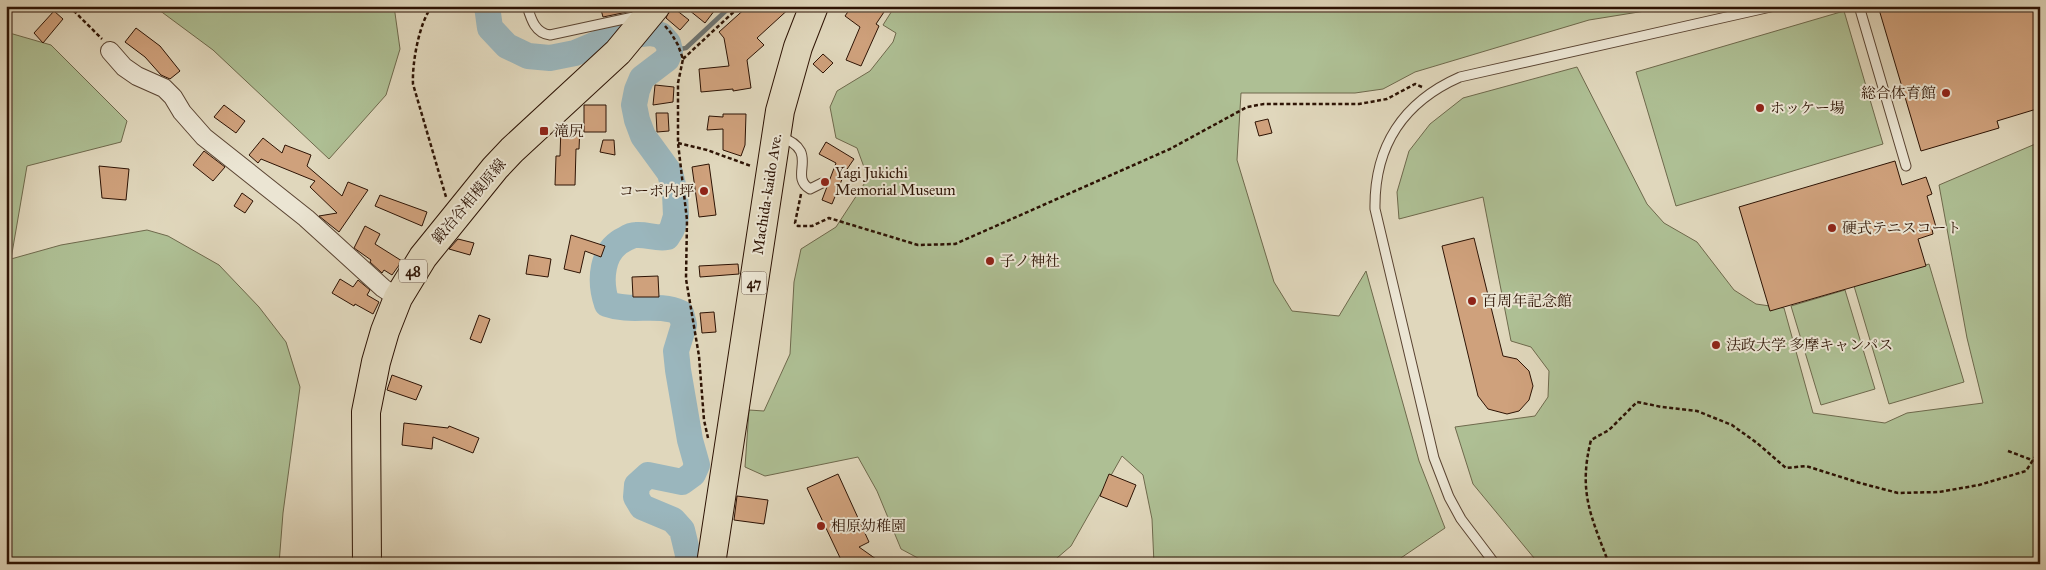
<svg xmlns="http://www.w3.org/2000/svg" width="2046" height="570" font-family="'IM FELL Great Primer','Noto Serif JP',serif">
  <rect width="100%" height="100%" fill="#e0d7bc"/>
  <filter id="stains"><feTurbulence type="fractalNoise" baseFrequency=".004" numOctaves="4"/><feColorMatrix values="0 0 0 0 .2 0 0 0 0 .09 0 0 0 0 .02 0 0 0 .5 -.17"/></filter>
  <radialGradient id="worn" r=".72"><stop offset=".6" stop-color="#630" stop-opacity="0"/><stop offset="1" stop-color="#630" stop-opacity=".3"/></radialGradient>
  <!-- green -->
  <path fill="#aebf94" stroke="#6e694c" d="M394,6L400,49L386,95L329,159L213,50L155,7Z
    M895,6H1676L1589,20L1415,72L1383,89L1355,93H1241L1237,160L1274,282L1292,311L1339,316L1366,271L1419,461L1445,528L1392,564H1154L1152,519L1143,475L1122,456L1071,546L1050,564H929L901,549L877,491L858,457L765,476L745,467L749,410L764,411L790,354L794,282L801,249L836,227L868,178L857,148L836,138L830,107L837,91L870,71L893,42L896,33L883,25Z
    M1844,11L1883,144L1676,206L1636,72Z
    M6,32L51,45L127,121L121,142L27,166L11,259L61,245L147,230L168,236L219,265L259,307L286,342L300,387L283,513L279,564H6Z
    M1577,67L1647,204L1664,223L1697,242L1734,290L1756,304L1784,308L1813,413L1885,423L1907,413L1983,403L1967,338L1939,185L2040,142V564H1539L1473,484L1455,427L1535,416L1548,397L1549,371L1531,347L1511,341L1483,197L1399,219L1397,192L1409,151L1430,124L1463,98Z
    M1929,264L1964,382L1889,404L1854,286Z
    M1845,290L1875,389L1821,405L1791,306Z"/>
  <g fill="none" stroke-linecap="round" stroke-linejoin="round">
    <!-- stream -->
    <path stroke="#6e7573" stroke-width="4.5" d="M670,51L686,48L731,6"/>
    <!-- river -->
    <path stroke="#9ab6bd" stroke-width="26" d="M487,6L490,28L507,46L528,56L550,58L575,53L613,37L650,33L661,35L668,43L670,51L667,59L642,78L637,90L634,105L637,120L643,136L670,173L675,193L676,216L672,229L667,237C656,239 647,234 636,235C633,235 628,237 625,239C601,250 599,281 607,304C632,313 657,302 681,313L684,325L676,351L678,370L690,440L697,465L693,474L682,482L648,475L637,485L636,497L642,507L673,520L682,530L689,559L686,564"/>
  </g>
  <!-- building -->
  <path fill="#cfa17c" stroke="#2d1304" d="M600,6H636L632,11L603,17Z
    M671,6L689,20L680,30L666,18Z
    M684,6H718L705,23Z
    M748,6H792L757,38L764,45L747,60L751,88L733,91V89L701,92L699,69L729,66L724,38L719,32Z
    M852,6H888L876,24L879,26L861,66L846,60L860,27L845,16Z
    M1878,6H1964L1965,9L1975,6H2040V108L1997,121L1999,128L1921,151Z
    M54,11L63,19L43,43L34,33Z
    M136,28L160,46L180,71L170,79L161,75L145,57L125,42Z
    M823,54L833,63L823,73L813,64Z
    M655,85L674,87L673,102L653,105Z
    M224,105L245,121L236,133L214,117Z
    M584,105H606V132H584Z
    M656,113H668L669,131L657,132Z
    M723,114H746L745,145L741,156L723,150V129L707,130L709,116L723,117Z
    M1268,119L1272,133L1259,136L1255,122Z
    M563,124L580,126L579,149H576L575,185H555L556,156H560L561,126Z
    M263,138L282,153L285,145L311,155L307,166L342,196L348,182L368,190L339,232L319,216L337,213L310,187L315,181L261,159L258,163L249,155Z
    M603,140H614L615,155L600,152Z
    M826,142L854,159L845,172L832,204L822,200L836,163L819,154Z
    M204,151L225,167L213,181L193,165Z
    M1895,161L1902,185L1926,177L1932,194L1927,196L1936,227L1932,229L1933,234L1918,239L1926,266L1770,311L1739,207Z
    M709,164L716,215L699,217L692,167Z
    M99,166L129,169L126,200L102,198Z
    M242,193L253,201L245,213L234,206Z
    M380,195L427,212L422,226L375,206Z
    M365,226L380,234L375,244L402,261L392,275L384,270L382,273L370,262L371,260L354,248Z
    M571,235L605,246L601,257L585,251L580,273L564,269Z
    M1474,238L1503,356L1517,359L1529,371L1533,386L1529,400L1519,411L1507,414L1488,409L1478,396L1442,246Z
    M458,239L474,243L470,255L449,249Z
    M529,255L551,259L548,277L526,274Z
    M738,264L739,274L700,277L699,266Z
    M658,276L659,297H633L632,277Z
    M340,279L353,287L358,280L370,290L367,295L379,302L373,314L355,304L354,306L332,293Z
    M714,312L716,332L702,333L700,313Z
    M479,315L490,319L481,343L470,339Z
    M392,375L422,386L416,400L387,390Z
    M404,423L448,428L449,426L479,438L473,453L433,437L432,449L402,445Z
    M838,474L869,542L859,547L883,564H843L807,488Z
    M1109,474L1136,485L1127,507L1100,496Z
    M737,496L768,500L764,524L734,520Z"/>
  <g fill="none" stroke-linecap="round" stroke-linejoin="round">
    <defs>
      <path id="service" d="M527,6C531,19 535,33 550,35L638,16
        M1859,6L1906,166
        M779,136C823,152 787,175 810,189L822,183
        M1495,564L1461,519L1449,497L1434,458L1375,209C1374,147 1403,102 1460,77L1775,6"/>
      <path id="minor" d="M110,51L124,67L137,76L164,88L173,97L182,112L204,137L306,218L383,288L398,298"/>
      <path id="primary" d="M367,564L366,412L376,362L385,331L398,298L423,257L495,168L512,150L618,52L656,6
        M711,564L780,111L798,47L814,6"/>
    </defs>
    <!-- service casing -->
    <use href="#service" stroke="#5a4432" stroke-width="11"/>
    <!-- minor casing -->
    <use href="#minor" stroke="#5a4432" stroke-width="20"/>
    <!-- primary casing -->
    <use href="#primary" stroke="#2d1304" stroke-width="30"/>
    <!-- path -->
    <path stroke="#2d1304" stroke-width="2.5" stroke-dasharray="4 2.5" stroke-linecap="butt" d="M69,6L102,39
      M432,6C419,23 412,63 413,84L446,197
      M665,26L671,33L678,45L683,59L678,83V143L687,220L686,279L699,356L704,420L708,438
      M683,59L740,6
      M678,143L707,150L751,166
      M801,194L795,223L798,226H812L829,218L918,245L955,244L1170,149L1247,107L1264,104H1359L1387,99L1415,84L1422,87
      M2008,451L2040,463
      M1609,564C1591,516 1578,492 1591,440L1609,430L1637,402L1662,407L1697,411L1732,425L1757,443L1786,468L1806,466L1860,483L1898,493L1939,492L1979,485L2026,471L2040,449"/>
    <!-- service -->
    <use href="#service" stroke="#ebe5d3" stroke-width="9"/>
    <!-- minor -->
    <use href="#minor" stroke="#ebe5d3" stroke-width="18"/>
    <!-- primary -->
    <use href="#primary" stroke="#e0d7bc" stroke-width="28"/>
  </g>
  <!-- markers -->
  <g fill="#8f2418" stroke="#ebe5d3" stroke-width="2">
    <circle cx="1946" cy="93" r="5"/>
    <circle cx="1760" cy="108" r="5"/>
    <rect x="539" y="126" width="10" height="10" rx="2.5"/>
    <circle cx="825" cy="182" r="5"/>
    <circle cx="704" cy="191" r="5"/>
    <circle cx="1832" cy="228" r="5"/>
    <circle cx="990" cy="261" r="5"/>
    <circle cx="1472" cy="301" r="5"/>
    <circle cx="1716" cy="345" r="5"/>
    <circle cx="821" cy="526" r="5"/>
  </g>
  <g text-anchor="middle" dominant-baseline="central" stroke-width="4" stroke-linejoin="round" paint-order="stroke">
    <!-- shield labels -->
    <g fill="#ebe5d3" stroke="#665242" stroke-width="1">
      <rect x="399" y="259.5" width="28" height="23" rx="4"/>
      <rect x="741.5" y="271.5" width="25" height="23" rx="4"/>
    </g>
    <g font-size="14" font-weight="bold" fill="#2d1304">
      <text x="413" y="271">48</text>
      <text x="754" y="283">47</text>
    </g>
    <!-- poi labels -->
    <g font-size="15" fill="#2d1304" stroke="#ebe5d3" text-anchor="start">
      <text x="1936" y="93" text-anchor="end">総合体育館</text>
      <text x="1770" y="108">ホッケー場</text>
      <text x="554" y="131">滝尻</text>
      <text x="835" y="173">Yagi Jukichi<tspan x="835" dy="17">Memorial Museum</tspan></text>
      <text x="694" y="191" text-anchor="end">コーポ内坪</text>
      <text x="1842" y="228">硬式テニスコート</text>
      <text x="1000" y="261">子ノ神社</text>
      <text x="1482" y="301">百周年記念館</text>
      <text x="1726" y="345">法政大学 多摩キャンパス</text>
      <text x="831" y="526">相原幼稚園</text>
    </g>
    <!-- street labels -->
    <g font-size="15" fill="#2d1304" stroke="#ebe5d3">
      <text transform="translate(767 194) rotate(-81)">Machida-kaido Ave.</text>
      <text transform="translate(469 201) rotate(-50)">鍛冶谷相模原線</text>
    </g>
  </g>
  <!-- margin -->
  <rect width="2046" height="570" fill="none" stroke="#e0d7bc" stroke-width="25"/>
  <rect x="8" y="8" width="2031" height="555" fill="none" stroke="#2d1304" stroke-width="2.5"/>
  <rect x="12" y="12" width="2021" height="545" fill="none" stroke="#2d1304"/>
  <rect width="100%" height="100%" filter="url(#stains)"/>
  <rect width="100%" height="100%" fill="url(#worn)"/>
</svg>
